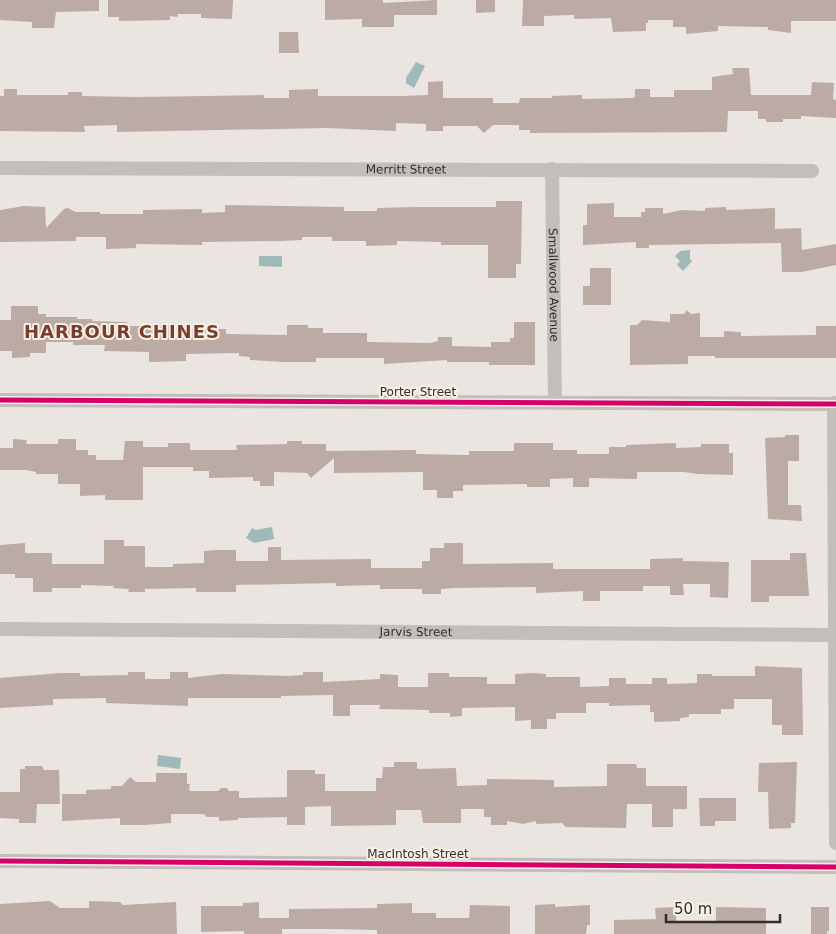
<svg xmlns="http://www.w3.org/2000/svg" width="836" height="934" font-family="'DejaVu Sans',sans-serif">
  <rect width="100%" height="100%" fill="#eae5e0"/>
  <!-- water -->
  <path fill="#9eb9b9" d="M416,62L425,66L414,88L406,83V78Z
    M690,250V259L692,261L683,271L677,265L680,261L675,256L680,251Z
    M259,256H282V267L259,266Z
    M272,527L274,539L254,543L246,538L252,528L256,530Z
    M158,755L181,758L180,769L157,766Z"/>
  <!-- building -->
  <path fill="#bcaba4" d="M0,0H99V11L56,12L54,28H32V22L0,20Z
    M108,0H233L232,19L201,18V14H178L177,17L170,16V20L119,21V17H108Z
    M325,0H383V3L437,0V15H394V27H362V19L325,20Z
    M476,0H495V12L476,13Z
    M523,0H836V21H791V33L768,30V27L718,26V31L686,34V27H673V20H648V23H646V31L613,32L611,18L574,19V15L544,16V26H522Z
    M279,32H298L299,53H279Z
    M732,68H749L751,95H811L812,82L834,83L833,99L836,100V118L801,116V119H783V122H766V119H758V111H728L727,132L530,133V130H519V125H493L484,133L477,126H443V131H426V124L396,123V131L327,128L117,132V125L84,126L85,132L0,131V96H4V89H17V95H68V92H82V96L136,97L264,95V98H289V90L318,89V96H403L428,95V82L443,81V98H493V103H519L520,98H552V96L582,95V99L632,98L635,97V89H650V97H674V90H712V77L733,74Z
    M496,201H522L521,264H516V278H488V245H441V242L397,241V245L366,246V241H332V237H302V240L281,241L202,242V245L136,244V248L106,249V237H76V241L0,242V210L24,206L45,207L46,228L64,209L68,208L75,212H100V214H143V210L202,209V213L225,212V205L344,207V211H377V208L417,207H496Z
    M614,203V217H641V212H645V208H663V214L682,210L705,211V208L726,207V210L775,208V229L801,228L802,250L836,244V265L802,272H782L781,243L649,245V248H636V242L583,245V225H587V204Z
    M590,268H611V305H583V286H590Z
    M11,306H38V314H46V317H77V319H92V321L127,322L126,326H186V329H226V334L287,335V325H308V328H323V333H367V342L431,343L438,341V337H452V346L491,347V342H510V338H514V322H535V365H489V362H447V360L384,364V358H316V362H285L250,360V357L239,356V353L186,354V361L149,362V352L104,351L105,345H73V342H46V353H30V357L12,358V351H0V320H11Z
    M687,310L691,314L700,313V337H724V331L741,332V336L816,335V326H836V358H715V356H688V364L630,365V325H637L642,320L670,322V314H684Z
    M785,435H799V461H788V505H801L802,521L768,519L765,438L785,437Z
    M13,439L27,440L26,444H58V439H76V450H88V455H96V460H123L125,441H143V447H168V443H190V450H237L236,445L287,444V441H302V444H326V451L416,450V454L469,455V451H514V443H553V450H577V454H609V447H626V445L676,443V448L701,447V444H729V453H733V475L697,474L684,472H637V479L589,478V487H573V478L550,479V487H527V484L463,485V491H453V498H437V490H423V472L334,473V458L311,478L307,473L274,472V486H260V481H253V477L209,478V471H193V467H143V500H105V495L80,496V484H58V474H36V472L27,470H0V448H13Z
    M104,540H124V546H145V567H173V564L204,563V551L216,550H236V561H268V547H281V560L371,559V568H422V561H430V548H444V543H463V564L553,563V569H650V559L683,558V561L729,562L728,598L710,597V584H683L684,595H670V586H643V591H600V601H583V591L536,593V587L454,588L441,589V594H422V589H380V585L336,586V583L236,585V592H196V588L145,589V592H128L129,589L113,588L114,586L81,585V588H52V592H33V578H15V574H0V545L25,543V553H52V564H104Z
    M790,553H806L809,596H769V602H751V560H790Z
    M755,666L802,668L803,735H782V725H772V699H734V709H721V714H689V717L680,718V721L654,722V712H650V705L609,706V703H586V713H556V719H547V729H531V720L515,721V707L462,708V716L450,717V713H429V710L379,709L380,705H350V716H333V695L281,696V698H188V706L106,703V698L53,699V705L0,708V678L60,673H80V676L128,675V672H145V679H170V672H188V678L222,674L288,676L303,675V672H323V682L380,679V674L398,675V687H428V673H449V677H487V684H515V674L532,673L546,674V677H580V687L609,686V678H626V684H652V678H667V684L697,683V674H712V676H755Z
    M394,762H417V769L456,768L457,786L487,785V779L554,780V787L607,786V764H636L637,768H646V786H687V809H673V827H652V804H627L626,828L566,827L562,823L536,824V821L523,824L507,821V825H491V817H484V809H461V823H423L421,810H396V825L331,826V806L305,807V825H287V817L238,818V820L219,821V817H207L204,814H171V823L144,825H120V818L62,821V794H86V790L111,789V786H122L130,777L136,782H156V773H187V784H190L189,790L191,791H218L221,788H227L229,791H239V798L287,797V770H315V774H325V791H376V778H382L383,767H394Z
    M797,762L795,823H791V828L769,829L768,792H758L759,763Z
    M25,766H42L44,770H59L60,804H37L36,823H19V819L0,818V792H20V769H25Z
    M699,798H736V821H715V826H700Z
    M89,901L120,902L123,905L176,902L177,934H0V904L50,901L60,908H89Z
    M259,902V918H289V909L377,908V904L412,903V913H436V918H469L470,905L510,906V934H377V930L332,929H282V934H244V931L201,932V906H243V903Z
    M555,904V907L590,905V925H587L586,934H535V905Z
    M676,907V923L716,922V907L766,908V934H614V920L656,919L655,908Z
    M811,907H829V931H827V934H811Z"/>
  <g fill="none" stroke-linecap="round" stroke-linejoin="round">
    <!-- minor -->
    <g stroke="#c3beb9" stroke-width="14">
      <path id="s1" d="M0,168L812,171"/>
      <path id="s2" d="M552,169L555,402"/>
      <path d="M0,400L836,404"/>
      <path d="M834,403L836,843"/>
      <path id="s3" d="M0,629L834,635"/>
      <path d="M0,861L836,867"/>
    </g>
    <defs>
      <path id="cycleway" d="M0,400L836,404
        M0,861L836,867"/>
    </defs>
    <!-- cycleway casing -->
    <use href="#cycleway" stroke="#f7f0e7" stroke-width="8"/>
    <!-- cycleway -->
    <use href="#cycleway" stroke="#d6006c" stroke-width="5"/>
  </g>
  <g text-anchor="middle" dominant-baseline="central" stroke-width="4" stroke-linejoin="round" paint-order="stroke">
    <!-- street labels -->
    <g font-size="12" fill="#332c28" stroke="#f7f0e7">
      <text stroke="none"><textPath href="#s1" startOffset="406">Merritt Street</textPath></text>
      <text stroke="none"><textPath href="#s2" startOffset="116">Smallwood Avenue</textPath></text>
      <text x="418" y="392">Porter Street</text>
      <text stroke="none"><textPath href="#s3" startOffset="416">Jarvis Street</textPath></text>
      <text x="418" y="854">MacIntosh Street</text>
    </g>
    <!-- district labels -->
    <g font-size="18" font-weight="bold" letter-spacing="1" fill="#783e2b" stroke="#f7f0e7">
      <text x="122" y="331">HARBOUR CHINES</text>
    </g>
  </g>
  <!-- scale -->
  <path d="M666 914v8h114v-8" fill="none" stroke="#332c28" stroke-width="2.5"/>
  <text x="674" y="914" font-size="15" fill="#332c28" stroke="#f7f0e7" stroke-width="4" paint-order="stroke">50 m</text>
</svg>
